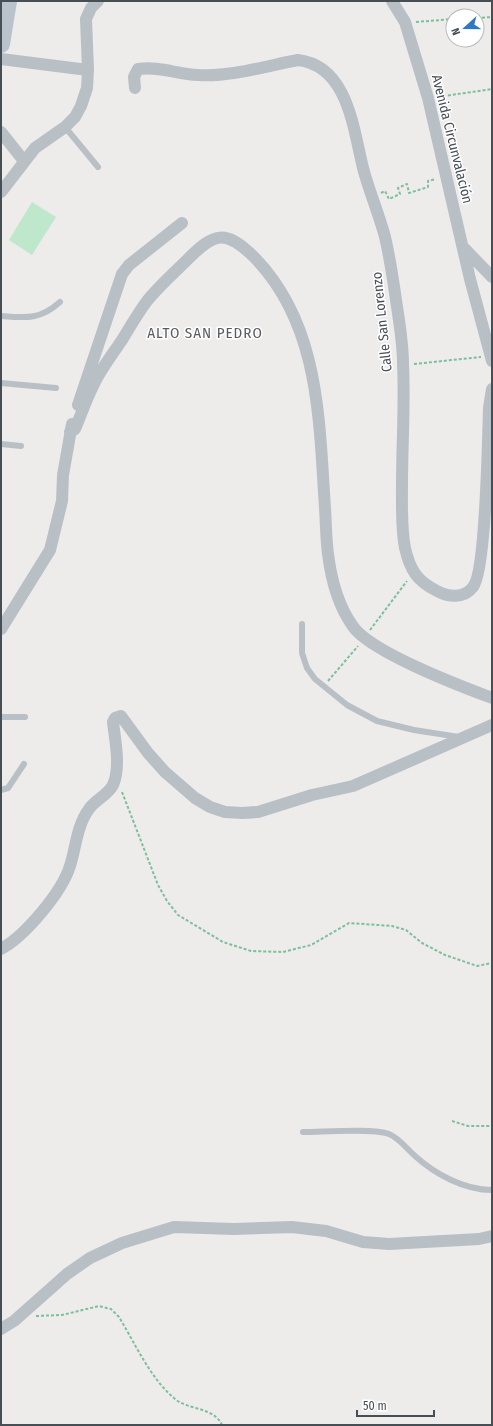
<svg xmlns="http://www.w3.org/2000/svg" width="493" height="1426" font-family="'Fira Sans Condensed',sans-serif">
  <rect width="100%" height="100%" fill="#eeebeb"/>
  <!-- green -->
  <path fill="#bee7cb" d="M32,202L56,217L32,255L9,240Z"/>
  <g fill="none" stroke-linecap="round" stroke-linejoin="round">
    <!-- path -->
    <path stroke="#7ac19a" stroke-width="2" stroke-dasharray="3 2" stroke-linecap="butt" d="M477,18L492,17
      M416,22L453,19
      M438,97L492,89
      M381,193L385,191L389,199L400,194L398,188L407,184L409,193L428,187V181L436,179
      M414,364L481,357
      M370,630L407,581
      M328,681L358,646
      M122,792L158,885L167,901L178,915L223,942L251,951L283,952L311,945L349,923L392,926L406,930L422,943L445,955L477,966L492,963
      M452,1121L468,1126H492
      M36,1316L62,1315L99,1306L111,1309L119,1317C136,1345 150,1378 175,1399C188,1410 214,1407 222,1425"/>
    <!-- lane -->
    <path stroke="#b8c0c6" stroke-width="6" d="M65,127L98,167
      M1,316C26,318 40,320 60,302
      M1,383L56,388
      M1,444L21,446
      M302,624V653L307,668L315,679L347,705L377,721L414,730L459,737
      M1,717H25
      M1,790L8,788L24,764
      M303,1132C323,1132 373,1128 389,1134C399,1138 407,1149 415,1156C435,1174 464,1190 492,1190"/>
    <!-- street -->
    <path stroke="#b8c0c6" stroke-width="12" d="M392,1L405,22L428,98L470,279L492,361
      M1,59L88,70
      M135,88L134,77L138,69C160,66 176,74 198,75C231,77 266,66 298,60C348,66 353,128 363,168C369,191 379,214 385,237C390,258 393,279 396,300C399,321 403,342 403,364C405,404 402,444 402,484C402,505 401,528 405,548C410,570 417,581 437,591C448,597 464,599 473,587C486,572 488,436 489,408L492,389
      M1,132L24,161
      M1,192L35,148L65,127L75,117L81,106L87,88L88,70L86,19L91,8L98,1
      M463,247L492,277
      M78,405L122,274L129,265L182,223
      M70,432L75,429C81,415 86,400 93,386C100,370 112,355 122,340C130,327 138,313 147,301C159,286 174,273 188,259C214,233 225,229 253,256C320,323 319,420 325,508C326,523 326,539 328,554C331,578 338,605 352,625C368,651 460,686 492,698
      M1,629L50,550L62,501L63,475L72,424
      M1,949C25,936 62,892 70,866C76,847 77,825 89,809C95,800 108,795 113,785C121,767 115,740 113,722L115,718L121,716L148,753L165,772L195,798L210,807L225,812L242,813L258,812L312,795L353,786L492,725
      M1,1329L14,1321L67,1274L90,1258L122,1243L174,1227L234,1229L292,1227L326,1231L363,1242L389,1244L479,1239L492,1236"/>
    <!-- secondary -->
    <path stroke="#b9c3cb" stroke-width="18" d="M1,44L8,1"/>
  </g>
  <g text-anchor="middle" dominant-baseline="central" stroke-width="3" stroke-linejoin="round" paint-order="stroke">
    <!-- street labels -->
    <g font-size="14" fill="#464f56" stroke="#fff">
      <text transform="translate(452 139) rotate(76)">Avenida Circunvalación</text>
      <text transform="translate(382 322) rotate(-96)">Calle San Lorenzo</text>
    </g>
    <!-- neighbourhood labels -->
    <g font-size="15" letter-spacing="1" fill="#595c5f" stroke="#fff">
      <text x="205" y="333">ALTO SAN PEDRO</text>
    </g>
  </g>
  <!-- border -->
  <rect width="493" height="1426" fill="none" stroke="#464f56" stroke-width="4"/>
  <!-- north arrow -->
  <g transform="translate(465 28) rotate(249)"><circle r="19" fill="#ffffff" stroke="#b5b9bb"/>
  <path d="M0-3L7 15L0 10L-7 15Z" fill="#2f78c4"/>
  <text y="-6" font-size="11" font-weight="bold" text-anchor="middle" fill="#464f56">N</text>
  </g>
  <!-- scale -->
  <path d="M357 1410v6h77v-6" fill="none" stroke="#464f56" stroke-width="2"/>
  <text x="363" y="1410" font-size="12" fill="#464f56" stroke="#ffffff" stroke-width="3" paint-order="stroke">50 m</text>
</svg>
